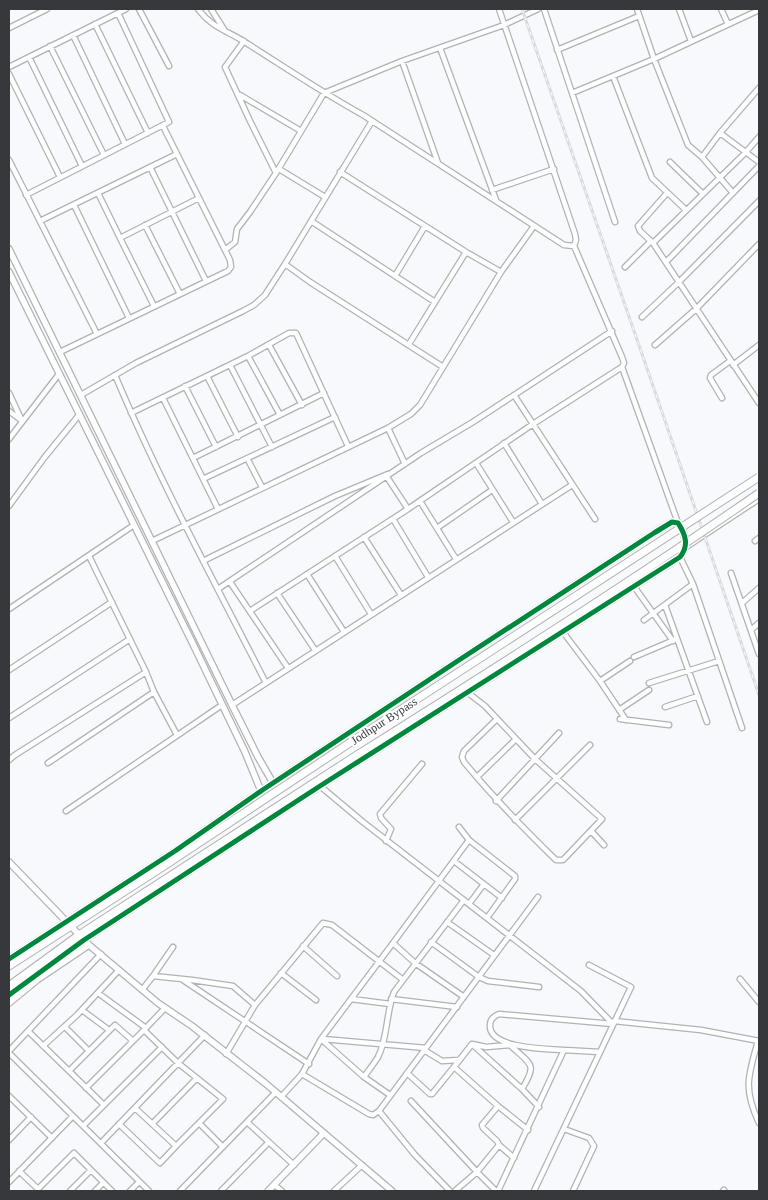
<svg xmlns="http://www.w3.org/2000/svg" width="768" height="1200" font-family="Georgia,serif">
  <rect width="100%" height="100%" fill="#f7f9fc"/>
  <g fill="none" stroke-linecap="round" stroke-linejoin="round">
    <defs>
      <path id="minor" d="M139,9L169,66
        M198,9C213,29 229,31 248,44C286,68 323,93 363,115L564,245L574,246L576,240L575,234L499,9
        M211,9L225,31
        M544,9L572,93L654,59L759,10
        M637,9L654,59L688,145L702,157
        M679,9L691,41
        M721,9L728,24
        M95,24L148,133
        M9,28L47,9
        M73,35L125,144
        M244,41L225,67L250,121L276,173L324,93L402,61L504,25L538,9
        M50,46L104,155
        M440,48L496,200
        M557,50L639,16
        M29,57L82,166
        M402,61L438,163
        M9,67L126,9
        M9,74L60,177
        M613,76L652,178L686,210
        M759,88L720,133L759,162
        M572,93L615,222
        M240,95L301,131
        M720,133L702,157L733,193
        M759,137L746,152L653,243L759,403
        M9,160L97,334
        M670,162L703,194
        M150,167L206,281
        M279,169L325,197
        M340,172L466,252L501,272
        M492,190L554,169
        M98,193L120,238L199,198
        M26,195L169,122L118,13
        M74,205L129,318
        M40,221L177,154
        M311,221L435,302
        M145,225L180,294
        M120,238L154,306
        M653,243L640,231L638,226L667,193
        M574,246L622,357L624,363L622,367L678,523
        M225,250L235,242L237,229L250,212L276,173
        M666,262L759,166
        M285,264L310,282L443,367
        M625,267L651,241
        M395,276L425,226
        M642,317L679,282L759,201
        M409,344L466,252
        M269,345L302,405
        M655,345L696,309L759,244
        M60,352L228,271L231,267L230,260L163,126
        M248,356L280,415
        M230,365L272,447
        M733,365L759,345
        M115,375C159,480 214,581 266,683
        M207,376L238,437
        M185,386L216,447
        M9,393L22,421
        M81,395L136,363L243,311L254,305L265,295L285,264L372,121
        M514,395L595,519
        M163,398L218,509
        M722,398L710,378L711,375L730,361
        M9,411L21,420
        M131,413L248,356L289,333H296L348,446
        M388,428L405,464
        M9,439L59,374
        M504,443L542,504
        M193,458L324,393
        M248,460L262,487
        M476,463L513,522
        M387,477L408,509
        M203,479L335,417
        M420,501L456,559
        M9,506L44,458L79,415
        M393,519L428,577
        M437,528L492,490
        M364,537L401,595
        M152,541L388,428L411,414L420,405L501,272L534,226
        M755,541L759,538
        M686,547L759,499
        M89,556L146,672L154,692L177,735
        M335,556L371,614
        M680,557L693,584L742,728
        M203,561L335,496L388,474
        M731,573L759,654
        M307,574L344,632
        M230,582L288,668
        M633,585L673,641
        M218,589L421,453L473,422L612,331
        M277,593L315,650
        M742,603L759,588
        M665,605L707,722
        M9,609L134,525
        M250,611L408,509L533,424L622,367
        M644,620L693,584
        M751,630L759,623
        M563,632L600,681L626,720
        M634,657L674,640
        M9,670L112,602
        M600,681L630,661
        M649,683L719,661
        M467,692L485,706L535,759L602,819L563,860H556C523,828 493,797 464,762L462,757L464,751L497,719
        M232,705L572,485
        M665,707L698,696
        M619,710L649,690
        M9,718L130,639
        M620,719L669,725
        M9,760L15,755L146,672
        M48,763L154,692
        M477,777L516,739
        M320,786L363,822L581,991L613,1024
        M496,801L559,733
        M66,811L222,705
        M515,820L590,745
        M459,827L469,840L515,876V879L487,918
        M591,831L604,845
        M386,841L391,829L381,818L380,814L422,764
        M454,861L502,898
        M469,904L484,884
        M447,922L494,955
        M431,942L479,977L488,981L539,987
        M303,946L337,976
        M281,973L316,1000
        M153,976L173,947
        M740,979L759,1002
        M183,980L309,1064
        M142,990L153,976L192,980L233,986L255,1005
        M98,993L146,1028
        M464,997L415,963L393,943L469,840
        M351,999L390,1004
        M391,999L457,1007
        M165,1008L144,1030L178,1063L223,1099L199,1123L223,1147
        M82,1010L109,1030
        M614,1021L701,1030L759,1041
        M65,1027L89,1051
        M28,1031L104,1105
        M321,1039L393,943
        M323,1039L426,1048
        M758,1041C748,1076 743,1089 759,1123
        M473,1045L522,1089L539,1107
        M43,1046L77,1015L119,970
        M424,1050L442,1061L458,1060
        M564,1050C549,1049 488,1049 490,1025C490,1019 494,1016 499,1014L613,1024
        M9,1051L101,954
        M9,1053L149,1191
        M226,1054L255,1005L323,923L332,925L402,979
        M69,1071L115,1025L133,1041
        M407,1073L430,1094H432L454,1067
        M302,1074L321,1039L364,1077L390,1095
        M364,1077C368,1071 374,1064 378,1057C388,1038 386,1012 394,992L464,900
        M86,1088L144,1030
        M9,1096L52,1138
        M281,1097L302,1074L369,1114L373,1115L379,1111L415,1155L450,1191
        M411,1101L477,1172L499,1145L497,1141L483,1128L482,1125L498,1106L528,1130
        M498,1106L454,1067L472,1044L486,1047L510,1045C531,1065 538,1063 522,1089
        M135,1108L176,1146L199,1123
        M379,1111L538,897
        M247,1122L294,1165
        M119,1124L160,1163L176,1146
        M152,1124L197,1078
        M83,1126L162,1047
        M564,1129L589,1138L594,1146L573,1191
        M9,1140L31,1117
        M101,1143L205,1035
        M499,1145L514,1158
        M19,1171L38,1189L74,1153L112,1191
        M9,1182L73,1116
        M277,1187L282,1191
        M456,1190L477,1172L496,1191
        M70,1191L91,1170
        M95,1191L103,1183
        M130,1191L139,1182
        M180,1191L276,1092
        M221,1191L269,1142
        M334,1191L362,1165
        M498,1191L564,1050L600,1052
        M534,1191L631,987L589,965
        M723,1191L724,1190"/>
      <path id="tertiary" d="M9,249L232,705L258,757L273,783
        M9,272L193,644L245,752L261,791
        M9,862L89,945L158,1003L192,1026L265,1083L392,1191
        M9,959L175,851L261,791L453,664L654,533L672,522L678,523C686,535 689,546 680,557L320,786L84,940L9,995
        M9,1003L37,980L89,945
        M268,1191L324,1133"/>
      <path id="trunk" d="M9,966L164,866L351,742
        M9,986L79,935L357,755"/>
    </defs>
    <!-- minor casing -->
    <use href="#minor" stroke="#b0b2b4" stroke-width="7"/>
    <!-- tertiary casing -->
    <use href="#tertiary" stroke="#b0b2b4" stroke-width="8"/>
    <!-- trunk casing -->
    <use href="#trunk" stroke="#b0b2b4" stroke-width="9"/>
    <!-- minor -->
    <use href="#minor" stroke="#fefeff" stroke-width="4.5"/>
    <!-- tertiary -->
    <use href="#tertiary" stroke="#fefeff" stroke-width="5.5"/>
    <!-- trunk -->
    <use href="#trunk" stroke="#fefeff" stroke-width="7"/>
    <defs>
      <path id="rail" d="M522,9L650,377L759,695"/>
    </defs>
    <!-- rail casing -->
    <use href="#rail" stroke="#dbdbdd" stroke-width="3"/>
    <!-- rail -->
    <use href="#rail" stroke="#fff" stroke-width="1" stroke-dasharray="4" stroke-linecap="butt"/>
    <defs>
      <path id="trunk-bridge" d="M351,742L759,477
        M357,755C492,670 628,584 759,493"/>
    </defs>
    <!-- trunk-bridge casing -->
    <use href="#trunk-bridge" stroke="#b0b2b4" stroke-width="9" stroke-linecap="butt"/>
    <!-- trunk-bridge -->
    <use href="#trunk-bridge" stroke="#fefeff" stroke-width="7"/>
    <defs>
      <path id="cycleway" d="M9,959L175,851L261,791L453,664L654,533L672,522L678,523C686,535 689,546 680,557L320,786L84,940L9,995"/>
    </defs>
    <!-- cycleway casing -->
    <use href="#cycleway" stroke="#fff" stroke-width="8"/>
    <!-- cycleway -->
    <use href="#cycleway" stroke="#00873e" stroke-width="5"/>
  </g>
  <g text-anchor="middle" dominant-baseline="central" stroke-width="4" stroke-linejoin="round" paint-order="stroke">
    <!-- street labels -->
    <g font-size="12" fill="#36383b" stroke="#fff">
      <text transform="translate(384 721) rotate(-33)">Jodhpur Bypass</text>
    </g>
  </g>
  <!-- border -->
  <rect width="768" height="1200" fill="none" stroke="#36383b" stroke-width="20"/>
</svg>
